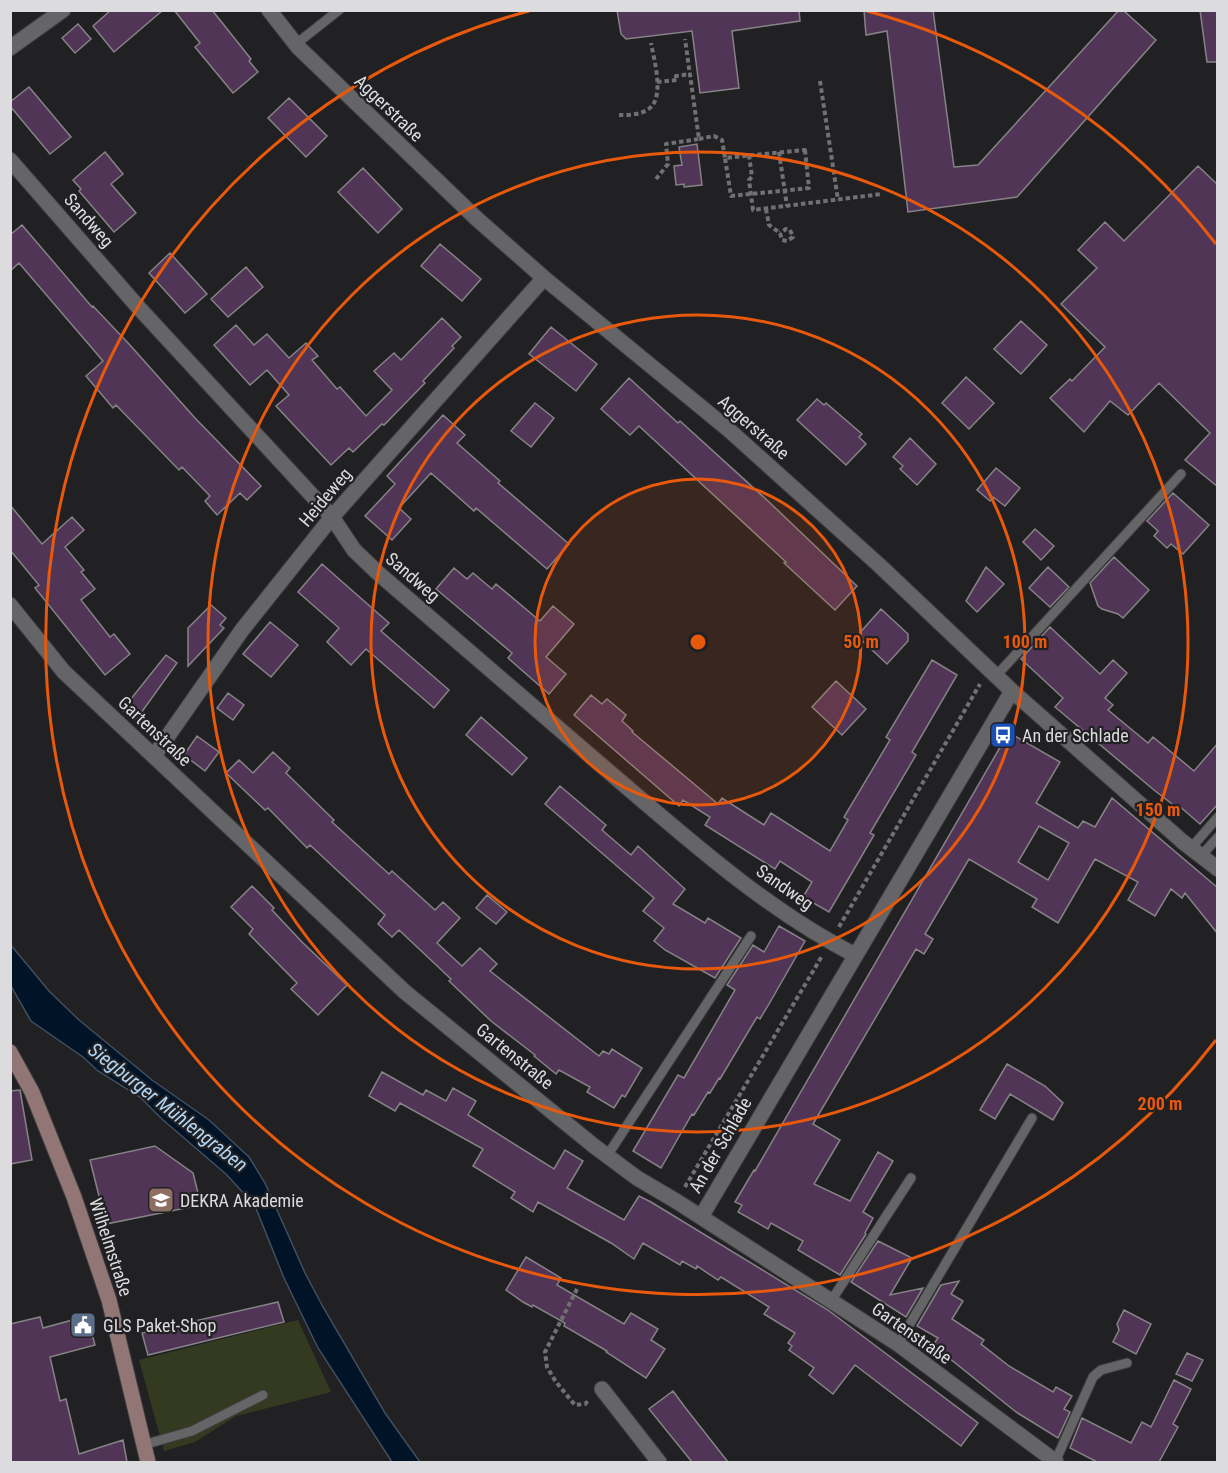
<svg xmlns="http://www.w3.org/2000/svg" width="1228" height="1473" font-family="'Roboto Condensed',sans-serif">
  <rect width="100%" height="100%" fill="#212023"/>
  <!-- green -->
  <path fill="#343a1f" d="M298,1320L331,1392L236,1416L195,1442L164,1451L139,1360Z"/>
  <!-- water -->
  <path fill="#001327" stroke="#424f5e" stroke-width="1.5" d="M10,944L49,991L79,1020L152,1080L209,1120L249,1157L265,1183L305,1273L323,1307L385,1413L420,1462H392L318,1348L284,1278L255,1206L227,1175L162,1119L140,1097L98,1071L83,1057L31,1021L11,986Z"/>
  <!-- building -->
  <path fill="#513557" stroke="#858386" stroke-width="1.5" fill-rule="evenodd" d="M111,10H163L114,52L93,26Z
    M174,10H212L251,59L249,61L258,72L233,93L195,47L200,43Z
    M617,10H799L800,21L732,31L739,88L700,93L692,31L626,39L621,34Z
    M864,10H933L954,167L978,165L1119,10H1123L1156,40L1017,197L908,212L887,31L866,35Z
    M1200,10H1218V62H1207Z
    M78,24L91,39L75,53L62,38Z
    M29,87L71,137L50,154L10,106V102Z
    M289,98L327,136L306,157L268,118Z
    M697,144L702,185L684,187V184L676,185L674,166L682,165L679,147Z
    M105,152L123,174L111,184L136,213L114,232L79,191L81,189L73,180Z
    M1198,166L1218,185V487L1185,460L1210,433L1159,383L1128,415L1110,401L1084,432L1050,398L1070,379L1072,381L1105,347L1061,304L1097,268L1078,250L1105,222L1124,241Z
    M363,168L402,209L378,233L338,192Z
    M22,225L92,307L93,306L129,344L195,418L261,486L247,500L240,493L217,515L205,501L210,496L182,467L179,470L116,405L113,408L86,376L103,361L19,263L10,271V235Z
    M440,244L481,279L462,301L421,266Z
    M170,253L207,294L185,313L149,273Z
    M246,267L263,287L228,317L211,299Z
    M442,318L461,337L452,346L454,348L423,381L425,383L384,425L382,424L353,452L349,448L331,465L276,406L289,395L267,370L250,385L214,345L236,325L254,345L267,334L289,358L306,343L318,356L312,360L337,389L340,387L366,416L392,390L374,371L394,353L401,360Z
    M1021,321L1047,345L1021,374L994,349Z
    M551,327L597,364L576,391L529,354Z
    M966,377L994,403L969,429L942,403Z
    M629,378L678,423L680,421L768,501L857,586L835,610L784,563L786,562L639,426L630,435L601,409Z
    M817,399L824,405L826,403L862,434L859,437L866,444L846,465L797,420Z
    M535,403L554,418L531,447L511,431Z
    M443,415L465,435L457,443L500,481L498,483L569,544L547,569L476,508L474,511L431,473L399,508L411,519L392,540L365,516L395,484L387,476Z
    M910,438L936,464L917,485L900,469L903,466L893,457Z
    M996,468L1020,488L1005,506L993,497L990,501L977,490Z
    M1173,493L1209,525L1183,554L1171,544L1167,548L1154,536L1158,531L1147,521Z
    M10,505L42,544L72,517L84,530L65,547L84,570L81,572L95,589L81,600L110,637L114,634L130,654L105,675L35,588L39,585L10,550Z
    M1035,529L1054,546L1041,560L1023,542Z
    M1114,557L1149,590L1123,618L1118,614L1102,609L1098,606L1090,583Z
    M322,564L389,623L381,631L449,690L434,708L366,649L351,665L327,642L339,628L298,592Z
    M986,567L1004,584L977,612L966,601Z
    M1048,567L1069,587L1050,607L1029,588Z
    M454,568L467,579L473,573L492,589L496,584L540,621L553,606L574,624L546,657L566,674L549,694L508,658L512,653L436,589Z
    M211,605L226,618L220,625L224,628L188,666V628Z
    M881,609L908,634V641L887,664L857,636Z
    M270,622L298,645L271,677L243,654Z
    M1050,627L1100,674L1113,660L1127,673L1105,698L1113,705L1108,710L1148,743L1153,737L1194,771L1218,743V804L1200,824L1178,805L1176,807L1154,790L1055,707L1063,698L1021,659Z
    M166,655L177,663L136,720L122,710Z
    M932,660L957,675L912,752L916,755L870,833L874,835L829,912L803,897L812,882L780,861L775,869L705,825L710,817L683,800L679,806L574,715L591,695L602,704L607,699L626,715L622,721L633,731L632,732L718,804L722,798L764,825L771,813L830,851L848,820L844,817L890,740L886,737Z
    M836,681L866,709L842,735L812,707Z
    M228,693L244,705L233,720L217,708Z
    M481,717L527,758L512,775L466,735Z
    M1013,735L1060,762L1036,803L1078,828L1083,821L1095,827L1112,798L1218,888V934L1185,893L1182,898L1171,889L1155,916L1128,900L1138,882L1095,859L1058,923L1032,907L1037,899L969,859L925,934L933,939L924,954L916,949L813,1124L840,1140L814,1184L850,1201L878,1152L893,1161L863,1212L873,1218L865,1233L866,1234L840,1275L798,1250L803,1241L771,1223L768,1229L738,1212L742,1205L735,1202L754,1170L755,1171L1006,737ZM1039,826L1069,843L1048,880L1018,862Z
    M197,736L219,752L205,771L184,755Z
    M273,752L290,768L286,773L334,820L332,822L389,874L392,871L435,910L443,902L460,918L437,943L462,966L480,948L497,964L490,971L599,1056L603,1051L609,1054L612,1049L642,1068L625,1097L622,1095L614,1108L587,1092L590,1087L559,1070L556,1074L534,1056L535,1055L491,1021L449,981L451,979L399,930L392,937L378,924L385,915L310,845L307,848L268,808L265,810L226,773L239,760L253,773Z
    M560,786L606,825L602,830L631,855L638,846L685,889L673,904L705,923L708,918L741,938L715,978L665,950L654,941L664,928L643,911L654,898L545,804Z
    M252,886L274,908L272,910L302,942L347,985L318,1015L291,989L297,983L249,934L253,929L231,907Z
    M487,895L507,912L496,924L476,908Z
    M779,926L805,941L769,1004L760,1019L757,1017L720,1079L719,1078L710,1093L708,1092L694,1115L692,1114L661,1168L633,1151L678,1075L684,1078L735,990L727,985L753,945L764,952Z
    M1007,1064L1045,1086L1063,1103L1053,1120L1010,1094L995,1119L980,1110Z
    M382,1072L423,1095L426,1090L446,1101L453,1088L476,1101L468,1115L554,1169L565,1150L583,1161L567,1188L624,1220L639,1196L651,1202L828,1310L978,1423L961,1446L855,1365L833,1394L809,1375L814,1368L789,1350L792,1346L788,1343L795,1333L764,1314L769,1307L721,1277L718,1280L697,1266L696,1269L682,1261L680,1265L643,1243L634,1259L611,1243L538,1202L533,1212L511,1198L515,1192L473,1166L483,1149L400,1103L395,1111L369,1096Z
    M20,1090L32,1160L10,1164V1091Z
    M155,1146L193,1173L201,1205L106,1224L90,1160Z
    M878,1241L912,1258L890,1295L923,1288L906,1317L851,1282Z
    M526,1257L561,1278L557,1285L624,1324L631,1313L658,1329L651,1340L665,1349L646,1378L606,1352L607,1351L564,1326L565,1323L533,1305L532,1307L523,1302L506,1290Z
    M959,1281L951,1294L963,1301L952,1319L984,1340L981,1344L1009,1366L1053,1392L1056,1387L1072,1396L1064,1409L1070,1412L1058,1438L1016,1412L933,1345L938,1338L917,1326L941,1285Z
    M278,1302L284,1322L148,1355L142,1333Z
    M1124,1310L1151,1324L1136,1354L1113,1342L1119,1330L1117,1324Z
    M87,1316L95,1345L50,1357L60,1401L66,1399L79,1454L123,1440L127,1462H10V1324L40,1317L43,1328Z
    M1187,1353L1203,1360L1192,1381L1176,1374Z
    M1174,1380L1191,1389L1173,1424L1178,1427L1159,1462H1097L1070,1448L1082,1418L1131,1443L1142,1422L1151,1427Z
    M673,1391L684,1406L728,1462H692L649,1409Z"/>
  <g fill="none" stroke-linecap="round" stroke-linejoin="round">
    <defs>
      <path id="service" d="M296,44L339,10
        M996,676L1181,474
        M1191,848L1218,817
        M1201,856L1218,837
        M607,1156L751,936
        M831,1301L911,1178
        M898,1344L1032,1118
        M143,1445L192,1431L263,1395
        M1055,1462L1093,1377L1101,1370L1127,1363"/>
      <path id="minor" d="M269,10L298,47L477,219L544,278L729,430L879,565L1012,691L1183,842L1218,869
        M10,48L63,10
        M10,160L139,308L332,517L354,550L378,573C457,641 536,709 615,777C690,841 767,910 855,955
        M10,605L64,672L405,992L594,1146L637,1178L676,1201L898,1344L1056,1462
        M154,756L242,630L332,517L544,278
        M701,1217L1012,691
        M602,1389L659,1462"/>
      <path id="secondary" d="M10,1052L32,1092L74,1197L109,1300L148,1462"/>
    </defs>
    <!-- service casing -->
    <use href="#service" stroke="#3d3c3e" stroke-width="11"/>
    <!-- minor casing -->
    <use href="#minor" stroke="#3d3c3e" stroke-width="17"/>
    <!-- secondary casing -->
    <use href="#secondary" stroke="#3d3c3e" stroke-width="17"/>
    <!-- path -->
    <path stroke="#717173" stroke-width="4" stroke-dasharray="4.5 3" stroke-linecap="butt" d="M820,81L838,200
      M657,82L677,80L676,76L690,74
      M619,115C628,115 639,115 647,110C666,100 654,60 651,43
      M699,139L714,136L722,140L725,158
      M805,150L809,188L731,196L725,158Z
      M779,152L787,206
      M749,155L752,177L749,180L753,210L882,194
      M656,179L668,164L666,144L699,139L685,39
      M766,209L769,225L780,233L782,240L787,241L793,237L790,230L786,229L780,233
      M839,927L980,684
      M685,1187L822,956
      M577,1289L545,1352L547,1367L556,1382L575,1405L585,1404L589,1400"/>
    <!-- service -->
    <use href="#service" stroke="#656467" stroke-width="9"/>
    <!-- minor -->
    <use href="#minor" stroke="#656467" stroke-width="15"/>
    <!-- secondary -->
    <use href="#secondary" stroke="#917675" stroke-width="15"/>
  </g>
  <!-- distance rings -->
  <circle cx="698" cy="642" r="163" fill="#e8590c" fill-opacity=".12"/>
  <g fill="none" stroke="#e8590c" stroke-width="3">
    <circle cx="698" cy="642" r="163"/>
    <circle cx="698" cy="642" r="327"/>
    <circle cx="698" cy="642" r="490"/>
    <path d="M1216 1040A653 653 0 1 1 529 11M867 11A653 653 0 0 1 1216 244"/>
  </g>
  <!-- icons -->
  <defs>
    <symbol id="bus-square" viewBox="-11 -11 22 22"><rect x="-9" y="-9" width="18" height="18" rx="4" fill="#1a4fb4" stroke="#212023"/><path d="M-5-6H5V4H4V6H2V4H-2V6H-4V4H-5ZM-3.5-4V0h7V-4ZM-3.5 1.2v1.5H-2V1.2ZM2 1.2v1.5H3.5V1.2Z" fill="#fff"/></symbol>
    <symbol id="school-square" viewBox="-11 -11 22 22"><rect x="-9" y="-9" width="18" height="18" rx="4" fill="#8d6e63" stroke="#212023"/><path d="M0-5L7-2L0 1L-7-2ZM-4 1L0 2.5L4 1V4Q0 6-4 4Z" fill="#fff"/></symbol>
    <symbol id="civic-square" viewBox="-11 -11 22 22"><rect x="-9" y="-9" width="18" height="18" rx="4" fill="#5c6f8a" stroke="#212023"/><path d="M-.6-6.5H3V-4.5H.6V-3L4-1V1h2V6H-6V1h2V-1L-.6-3ZM-1.2 2.5V6h2.4V2.5Z" fill="#fff"/></symbol>
  </defs>
  <g fill-rule="evenodd">
    <use href="#bus-square" x="988" y="720" width="30" height="30"/>
    <use href="#school-square" x="146" y="1185" width="30" height="30"/>
    <use href="#civic-square" x="68" y="1310" width="30" height="30"/>
  </g>
  <g text-anchor="middle" dominant-baseline="central" stroke-width="4.5" stroke-linejoin="round" paint-order="stroke">
    <!-- street labels -->
    <g font-size="18" fill="#dcdcde" stroke="#212023">
      <text transform="translate(389 108) rotate(44)">Aggerstraße</text>
      <text transform="translate(89 220) rotate(49)">Sandweg</text>
      <text transform="translate(754 427) rotate(41)">Aggerstraße</text>
      <text transform="translate(325 497) rotate(-50)">Heideweg</text>
      <text transform="translate(413 577) rotate(41)">Sandweg</text>
      <text transform="translate(155 731) rotate(43)">Gartenstraße</text>
      <text transform="translate(785 887) rotate(35)">Sandweg</text>
      <text transform="translate(515 1056) rotate(39)">Gartenstraße</text>
      <text transform="translate(720 1145) rotate(-60)">An der Schlade</text>
      <text transform="translate(111 1247) rotate(72)">Wilhelmstraße</text>
      <text transform="translate(912 1333) rotate(35)">Gartenstraße</text>
    </g>
    <!-- poi labels -->
    <g font-size="18" fill="#dcdcde" stroke="#212023" text-anchor="start">
      <text x="1022" y="735">An der Schlade</text>
      <text x="180" y="1200">DEKRA Akademie</text>
      <text x="103" y="1325">GLS Paket-Shop</text>
    </g>
    <!-- water labels -->
    <g font-size="20" font-style="italic" fill="#b1d5f4" stroke="#212023">
      <text transform="translate(168 1107) rotate(38)">Siegburger Mühlengraben</text>
    </g>
  </g>
  <circle cx="698" cy="642" r="9" fill="#e8590c" stroke="#212023" stroke-width="3"/>
  <g font-size="18" text-anchor="middle" font-weight="bold" fill="#e8590c" stroke="#212023" stroke-width="4.5" stroke-linejoin="round" paint-order="stroke">
    <text x="861" y="648">50 m</text>
    <text x="1025" y="648">100 m</text>
    <text x="1158" y="816">150 m</text>
    <text x="1160" y="1110">200 m</text>
  </g>
  <!-- border -->
  <rect width="1228" height="1473" fill="none" stroke="#dcdcde" stroke-width="24"/>
</svg>
